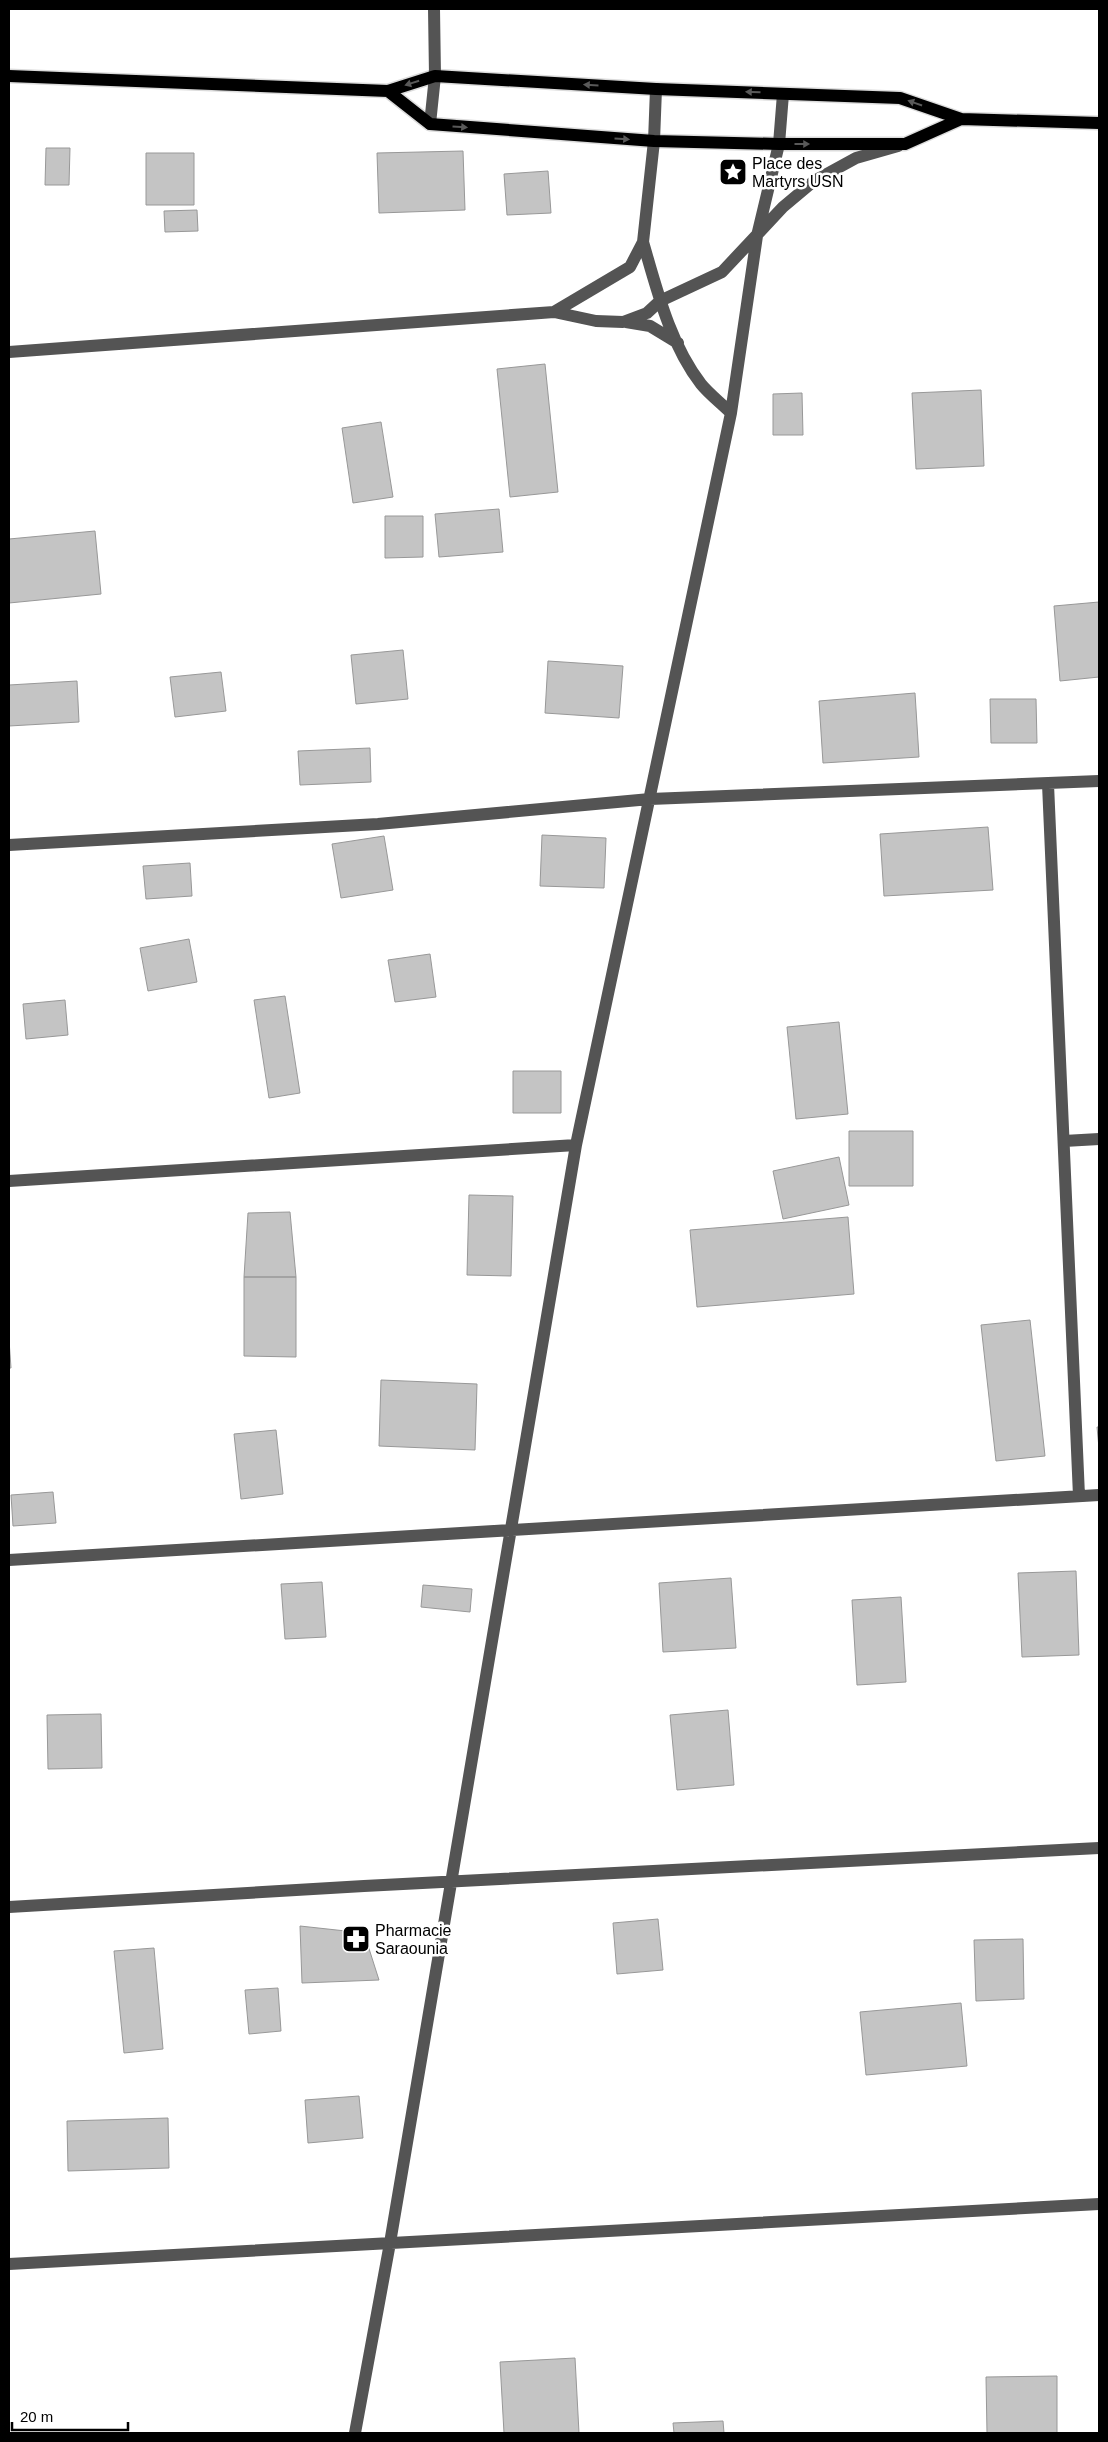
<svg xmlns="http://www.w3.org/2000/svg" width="1108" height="2442" font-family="Helvetica,sans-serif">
  <rect width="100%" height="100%" fill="#fff"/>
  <!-- building -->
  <path fill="#c4c4c4" stroke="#989898" d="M46,148H70L69,185H45Z
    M463,151L465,210L379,213L377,153Z
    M146,153H194V205H146Z
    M548,171L551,213L507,215L504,174Z
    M197,210L198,231L165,232L164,211Z
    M545,364L558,492L510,497L497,369Z
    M981,390L984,466L916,469L912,393Z
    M802,393L803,435H773V394Z
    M381,422L393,497L353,503L342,428Z
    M499,509L503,552L439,557L435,514Z
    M385,516H423V557L385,558Z
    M95,531L101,594L9,603V539Z
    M1099,602V677L1060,681L1054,606Z
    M403,650L408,699L356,704L351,655Z
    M548,661L623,666L619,718L545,713Z
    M221,672L226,711L175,717L170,677Z
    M77,681L79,722L9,726V685Z
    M915,693L919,757L823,763L819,701Z
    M990,699H1036L1037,743H991Z
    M370,748L371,782L300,785L298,751Z
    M988,827L993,890L884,896L880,834Z
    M542,835L606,838L604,888L540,886Z
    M384,836L393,890L341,898L332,844Z
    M190,863L192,896L146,899L143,866Z
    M189,939L197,982L148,991L140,948Z
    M430,954L436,997L395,1002L388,960Z
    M285,996L300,1093L269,1098L254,1000Z
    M65,1000L68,1035L26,1039L23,1004Z
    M839,1022L848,1114L796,1119L787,1027Z
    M513,1071H561V1113H513Z
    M849,1131H913V1186H849Z
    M839,1157L849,1205L783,1219L773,1171Z
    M469,1195L513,1196L511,1276L467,1275Z
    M290,1212L296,1277H244L248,1213Z
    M848,1217L854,1294L697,1307L690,1230Z
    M244,1277H296V1357L244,1356Z
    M1030,1320L1045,1456L996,1461L981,1325Z
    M9,1340L11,1368H9Z
    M381,1380L477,1384L475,1450L379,1446Z
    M1097,1427H1099V1448Z
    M276,1430L283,1494L241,1499L234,1434Z
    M53,1492L56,1523L13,1526L11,1495Z
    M1076,1571L1079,1655L1022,1657L1018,1573Z
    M731,1578L736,1648L663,1652L659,1583Z
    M322,1582L326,1637L285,1639L281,1584Z
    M423,1585L472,1589L470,1612L421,1607Z
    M901,1597L906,1682L857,1685L852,1600Z
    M728,1710L734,1785L677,1790L670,1715Z
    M101,1714L102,1768L48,1769L47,1715Z
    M658,1919L663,1970L617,1974L613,1923Z
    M300,1926L364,1933L379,1980L302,1983Z
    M1023,1939L1024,1999L976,2001L974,1940Z
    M154,1948L163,2049L124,2053L114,1951Z
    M278,1988L281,2031L249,2034L245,1990Z
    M961,2003L967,2066L866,2075L860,2012Z
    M359,2096L363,2138L308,2143L305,2100Z
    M168,2118L169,2168L68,2171L67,2121Z
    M575,2358L579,2433H504L500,2362Z
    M1057,2376V2433H987L986,2377Z
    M723,2421L724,2433H674L673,2423Z"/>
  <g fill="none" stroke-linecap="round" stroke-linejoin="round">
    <defs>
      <path id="major" d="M9,76L388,91L435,76L656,89L900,98L961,119L1099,123
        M388,91L430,124L654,141L779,144H905L961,119"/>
    </defs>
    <!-- major casing -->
    <use href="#major" stroke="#dbdbdb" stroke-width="15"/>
    <!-- minor -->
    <path stroke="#545454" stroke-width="12" d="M430,124L435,76L434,9
      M643,242C657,290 670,344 701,384C709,394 721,403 731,413
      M554,312L630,267L643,242L654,141L656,89
      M626,322L650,326L678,343
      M9,352L554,312L596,321L623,322L647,313L660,301L722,272L783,207L814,181L856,158L898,146
      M1048,784L1079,1496
      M9,845L378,824L650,799L1099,781
      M1064,1141L1099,1139
      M9,1181L576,1145
      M9,1560L1099,1495
      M9,1907L364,1886L1099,1848
      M9,2264L1099,2204
      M355,2433L390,2243L576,1145L731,413L757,236L779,144L783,94"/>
    <!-- major -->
    <use href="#major" stroke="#000" stroke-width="12"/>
  </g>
  <!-- one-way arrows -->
  <defs><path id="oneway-solid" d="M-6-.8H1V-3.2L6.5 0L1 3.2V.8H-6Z" transform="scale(1.25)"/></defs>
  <g fill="#595959">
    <use href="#oneway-solid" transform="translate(412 83) rotate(162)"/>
    <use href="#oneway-solid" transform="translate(591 85) rotate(-177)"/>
    <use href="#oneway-solid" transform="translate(753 92) rotate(-178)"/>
    <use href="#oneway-solid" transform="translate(915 103) rotate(-161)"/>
    <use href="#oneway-solid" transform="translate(460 127) rotate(4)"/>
    <use href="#oneway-solid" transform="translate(622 139) rotate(4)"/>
    <use href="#oneway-solid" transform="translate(802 144)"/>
  </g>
  <!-- icons -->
  <defs>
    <symbol id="sight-square" viewBox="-11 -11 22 22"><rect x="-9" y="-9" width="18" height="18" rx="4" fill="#000" stroke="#fff"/><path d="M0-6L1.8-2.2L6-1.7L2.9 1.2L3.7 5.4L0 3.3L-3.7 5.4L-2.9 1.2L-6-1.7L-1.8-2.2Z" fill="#fff"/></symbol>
    <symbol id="pharmacy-square" viewBox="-11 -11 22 22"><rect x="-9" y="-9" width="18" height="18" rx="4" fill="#000" stroke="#fff"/><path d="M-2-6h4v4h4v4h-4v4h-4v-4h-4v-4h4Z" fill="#fff"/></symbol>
  </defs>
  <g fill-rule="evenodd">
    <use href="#sight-square" x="717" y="156" width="32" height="32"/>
    <use href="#pharmacy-square" x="340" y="1923" width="32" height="32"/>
  </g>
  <g text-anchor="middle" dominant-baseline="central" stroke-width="5" stroke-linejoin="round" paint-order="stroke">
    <!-- poi labels -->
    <g font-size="16" fill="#000" stroke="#fff" text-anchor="start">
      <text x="752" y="163">Place des<tspan x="752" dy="18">Martyrs USN</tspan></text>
      <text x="375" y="1930">Pharmacie<tspan x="375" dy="18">Saraounia</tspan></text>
    </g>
  </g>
  <!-- border -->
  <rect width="1108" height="2442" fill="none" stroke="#000000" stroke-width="20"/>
  <!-- scale -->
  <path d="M12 2422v8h116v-8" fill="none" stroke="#000000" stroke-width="2.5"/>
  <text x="20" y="2422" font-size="15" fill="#000000" stroke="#ffffff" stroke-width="4" paint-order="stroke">20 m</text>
</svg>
